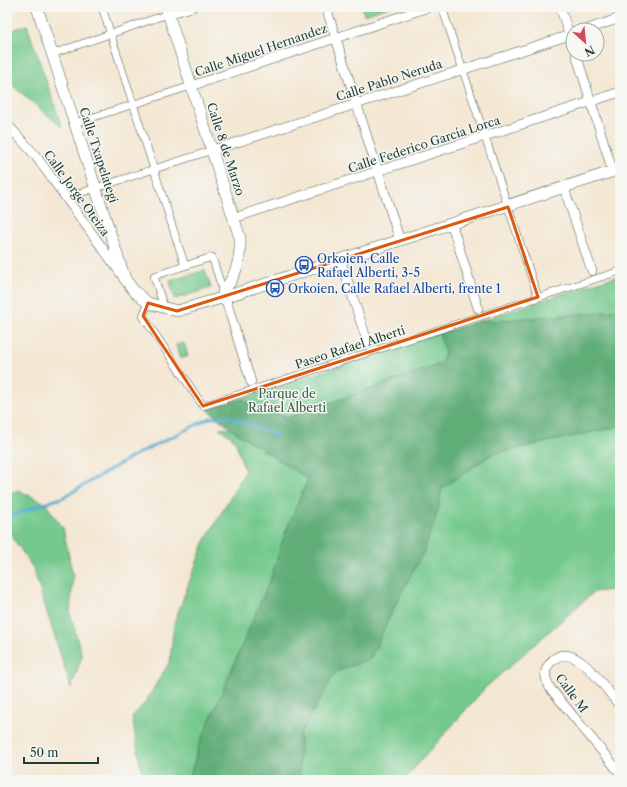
<svg xmlns="http://www.w3.org/2000/svg" width="627" height="787" font-family="'Libre Caslon Text',serif">
  <rect width="100%" height="100%" fill="#f6f6f2"/>
  <filter id="ink" filterUnits="userSpaceOnUse"><feTurbulence type="fractalNoise" baseFrequency=".025" numOctaves="2"/><feDisplacementMap in="SourceGraphic" scale="8" xChannelSelector="R" yChannelSelector="G"/><feConvolveMatrix kernelMatrix="1 2 1 2 8 2 1 2 1" color-interpolation-filters="sRGB"/></filter>
  <filter id="wash" filterUnits="userSpaceOnUse"><feTurbulence type="fractalNoise" baseFrequency=".012" numOctaves="4" result="noise"/><feDisplacementMap in="SourceGraphic" scale="16" xChannelSelector="R" yChannelSelector="G"/><feGaussianBlur stdDeviation="0.9" result="paint"/><feColorMatrix in="noise" values="0 0 0 0 0 0 0 0 0 0 0 0 0 0 0 0 0 1.4 0 .05"/><feComposite in="paint" operator="in"/></filter>
  <g filter="url(#wash)">
    <rect width="100%" height="100%" fill="#f4e7d3"/>
    <!-- green -->
    <path fill="#75c98d" stroke="#4a8360" d="M365,7H389L364,15L362,8Z
      M27,25L62,127L7,81V32Z
      M205,270L211,288L175,299L170,281Z
      M620,275V308L607,312L476,322Z
      M439,333L445,352L441,364L287,418L240,399Z
      M184,343L188,356L180,359L176,345Z
      M620,426V589L594,592L485,688L404,780H299L300,734L336,671L370,659L399,597L423,553L442,488L492,454Z
      M219,428L231,429L308,479L285,534L271,578L198,748L189,780H143L132,717L145,703L170,661L174,623L204,543L245,472L235,440Z
      M18,490L45,503L63,528L73,576L70,613L82,656L71,688L33,568L7,529V494Z"/>
    <!-- forest -->
    <path fill="#60ad78" stroke="#407556" d="M620,308V426L492,454L442,488L438,511L423,553L399,597L370,659L336,672L300,734L299,780H189L198,748L271,578L285,534L308,479L231,429L207,409L239,399L287,418L441,364L445,352L439,333L476,322L607,312Z"/>
    <g fill="none" stroke-linecap="round" stroke-linejoin="round">
      <!-- stream -->
      <path stroke="#58aed4" stroke-width="3" d="M7,517L64,497L135,455L210,418L227,416L277,435"/>
    </g>
  </g>
  <g filter="url(#ink)">
    <g fill="none" stroke-linecap="round" stroke-linejoin="round">
      <defs>
        <path id="pedestrian" d="M102,7L185,266
          M442,7L538,297
          M52,54L168,14
          M75,123L191,86
          M65,198L213,150
          M148,303L143,316L203,406L620,271
          M164,308L154,276L212,257L223,291"/>
        <path id="minor" d="M326,7L400,241
          M560,7L573,46
          M168,14L192,7
          M585,30L620,18
          M576,54L613,172
          M191,86L429,7
          M7,124L35,155L122,275
          M213,150L573,34
          M564,188L592,271
          M234,218L620,92
          M452,225L478,308
          M341,261L368,344
          M225,297L251,382
          M620,706C606,690 573,635 550,663C543,672 545,678 550,688L620,773"/>
        <path id="tertiary" d="M37,7L125,279L134,291L148,303L177,311L225,297L620,169
          M166,7L240,238C241,258 237,276 223,291L225,297"/>
      </defs>
      <!-- pedestrian casing -->
      <use href="#pedestrian" stroke="#3f564c" stroke-width="8"/>
      <!-- minor casing -->
      <use href="#minor" stroke="#3f564c" stroke-width="10"/>
      <!-- tertiary casing -->
      <use href="#tertiary" stroke="#3f564c" stroke-width="12"/>
      <!-- pedestrian -->
      <use href="#pedestrian" stroke="#fff" stroke-width="7"/>
      <!-- minor -->
      <use href="#minor" stroke="#fff" stroke-width="9"/>
      <!-- tertiary -->
      <use href="#tertiary" stroke="#fff" stroke-width="11"/>
    </g>
  </g>
  <!-- marked area -->
  <path fill="none" stroke="#de580e" stroke-width="3" stroke-linejoin="round" d="M508,207L538,297L203,406L143,316L148,303L177,311Z"/>
  <!-- icons -->
  <defs>
    <symbol id="bus-ring" viewBox="-11 -11 22 22"><circle r="9.5" fill="#f6f6f2" stroke="#1a4fb4" stroke-width="1.5"/><path d="M-5-6H5V4H4V6H2V4H-2V6H-4V4H-5ZM-3.5-4V0h7V-4ZM-3.5 1.2v1.5H-2V1.2ZM2 1.2v1.5H3.5V1.2Z" fill="#1a4fb4"/></symbol>
  </defs>
  <g fill-rule="evenodd">
    <use href="#bus-ring" x="294" y="255" width="20" height="20"/>
    <use href="#bus-ring" x="265" y="278" width="20" height="20"/>
  </g>
  <g text-anchor="middle" dominant-baseline="central" stroke-width="3" stroke-linejoin="round" paint-order="stroke">
    <!-- street labels -->
    <g font-size="12" fill="#1f3d34" stroke="#f6f6f2">
      <text transform="translate(261 50) rotate(-19)">Calle Miguel Hernandez</text>
      <text transform="translate(389 80) rotate(-18)">Calle Pablo Neruda</text>
      <text transform="translate(424 144) rotate(-18)">Calle Federico García Lorca</text>
      <text transform="translate(226 149) rotate(72)">Calle 8 de Marzo</text>
      <text transform="translate(99 155) rotate(72)">Calle Txapelategi</text>
      <text transform="translate(77 193) rotate(54)">Calle Jorge Oteiza</text>
      <text transform="translate(350 347) rotate(-18)">Paseo Rafael Alberti</text>
      <text transform="translate(572 693) rotate(53)">Calle M</text>
    </g>
    <!-- transit labels -->
    <g font-size="12" fill="#164399" stroke="#f6f6f2" text-anchor="start">
      <text x="317" y="258">Orkoien, Calle<tspan x="317" dy="14">Rafael Alberti, 3-5</tspan></text>
      <text x="288" y="288">Orkoien, Calle Rafael Alberti, frente 1</text>
    </g>
    <!-- park labels -->
    <g font-size="12" fill="#34604a" stroke="#f6f6f2">
      <text x="287" y="393">Parque de<tspan x="287" dy="14">Rafael Alberti</tspan></text>
    </g>
  </g>
  <!-- margin -->
  <rect width="627" height="787" fill="none" stroke="#f6f6f2" stroke-width="24"/>
  <!-- north arrow -->
  <g transform="translate(585 42) rotate(153)"><circle r="19" fill="#f6f6f2" stroke="#a0aca6"/>
  <path d="M0-3L7 15L0 10L-7 15Z" fill="#d1495b"/>
  <text y="-6" font-size="11" font-weight="bold" text-anchor="middle" fill="#1f3d34">N</text>
  </g>
  <!-- scale -->
  <path d="M24 757v6h74v-6" fill="none" stroke="#1f3d34" stroke-width="2"/>
  <text x="30" y="757" font-size="12" fill="#1f3d34" stroke="#f6f6f2" stroke-width="3" paint-order="stroke">50 m</text>
</svg>
